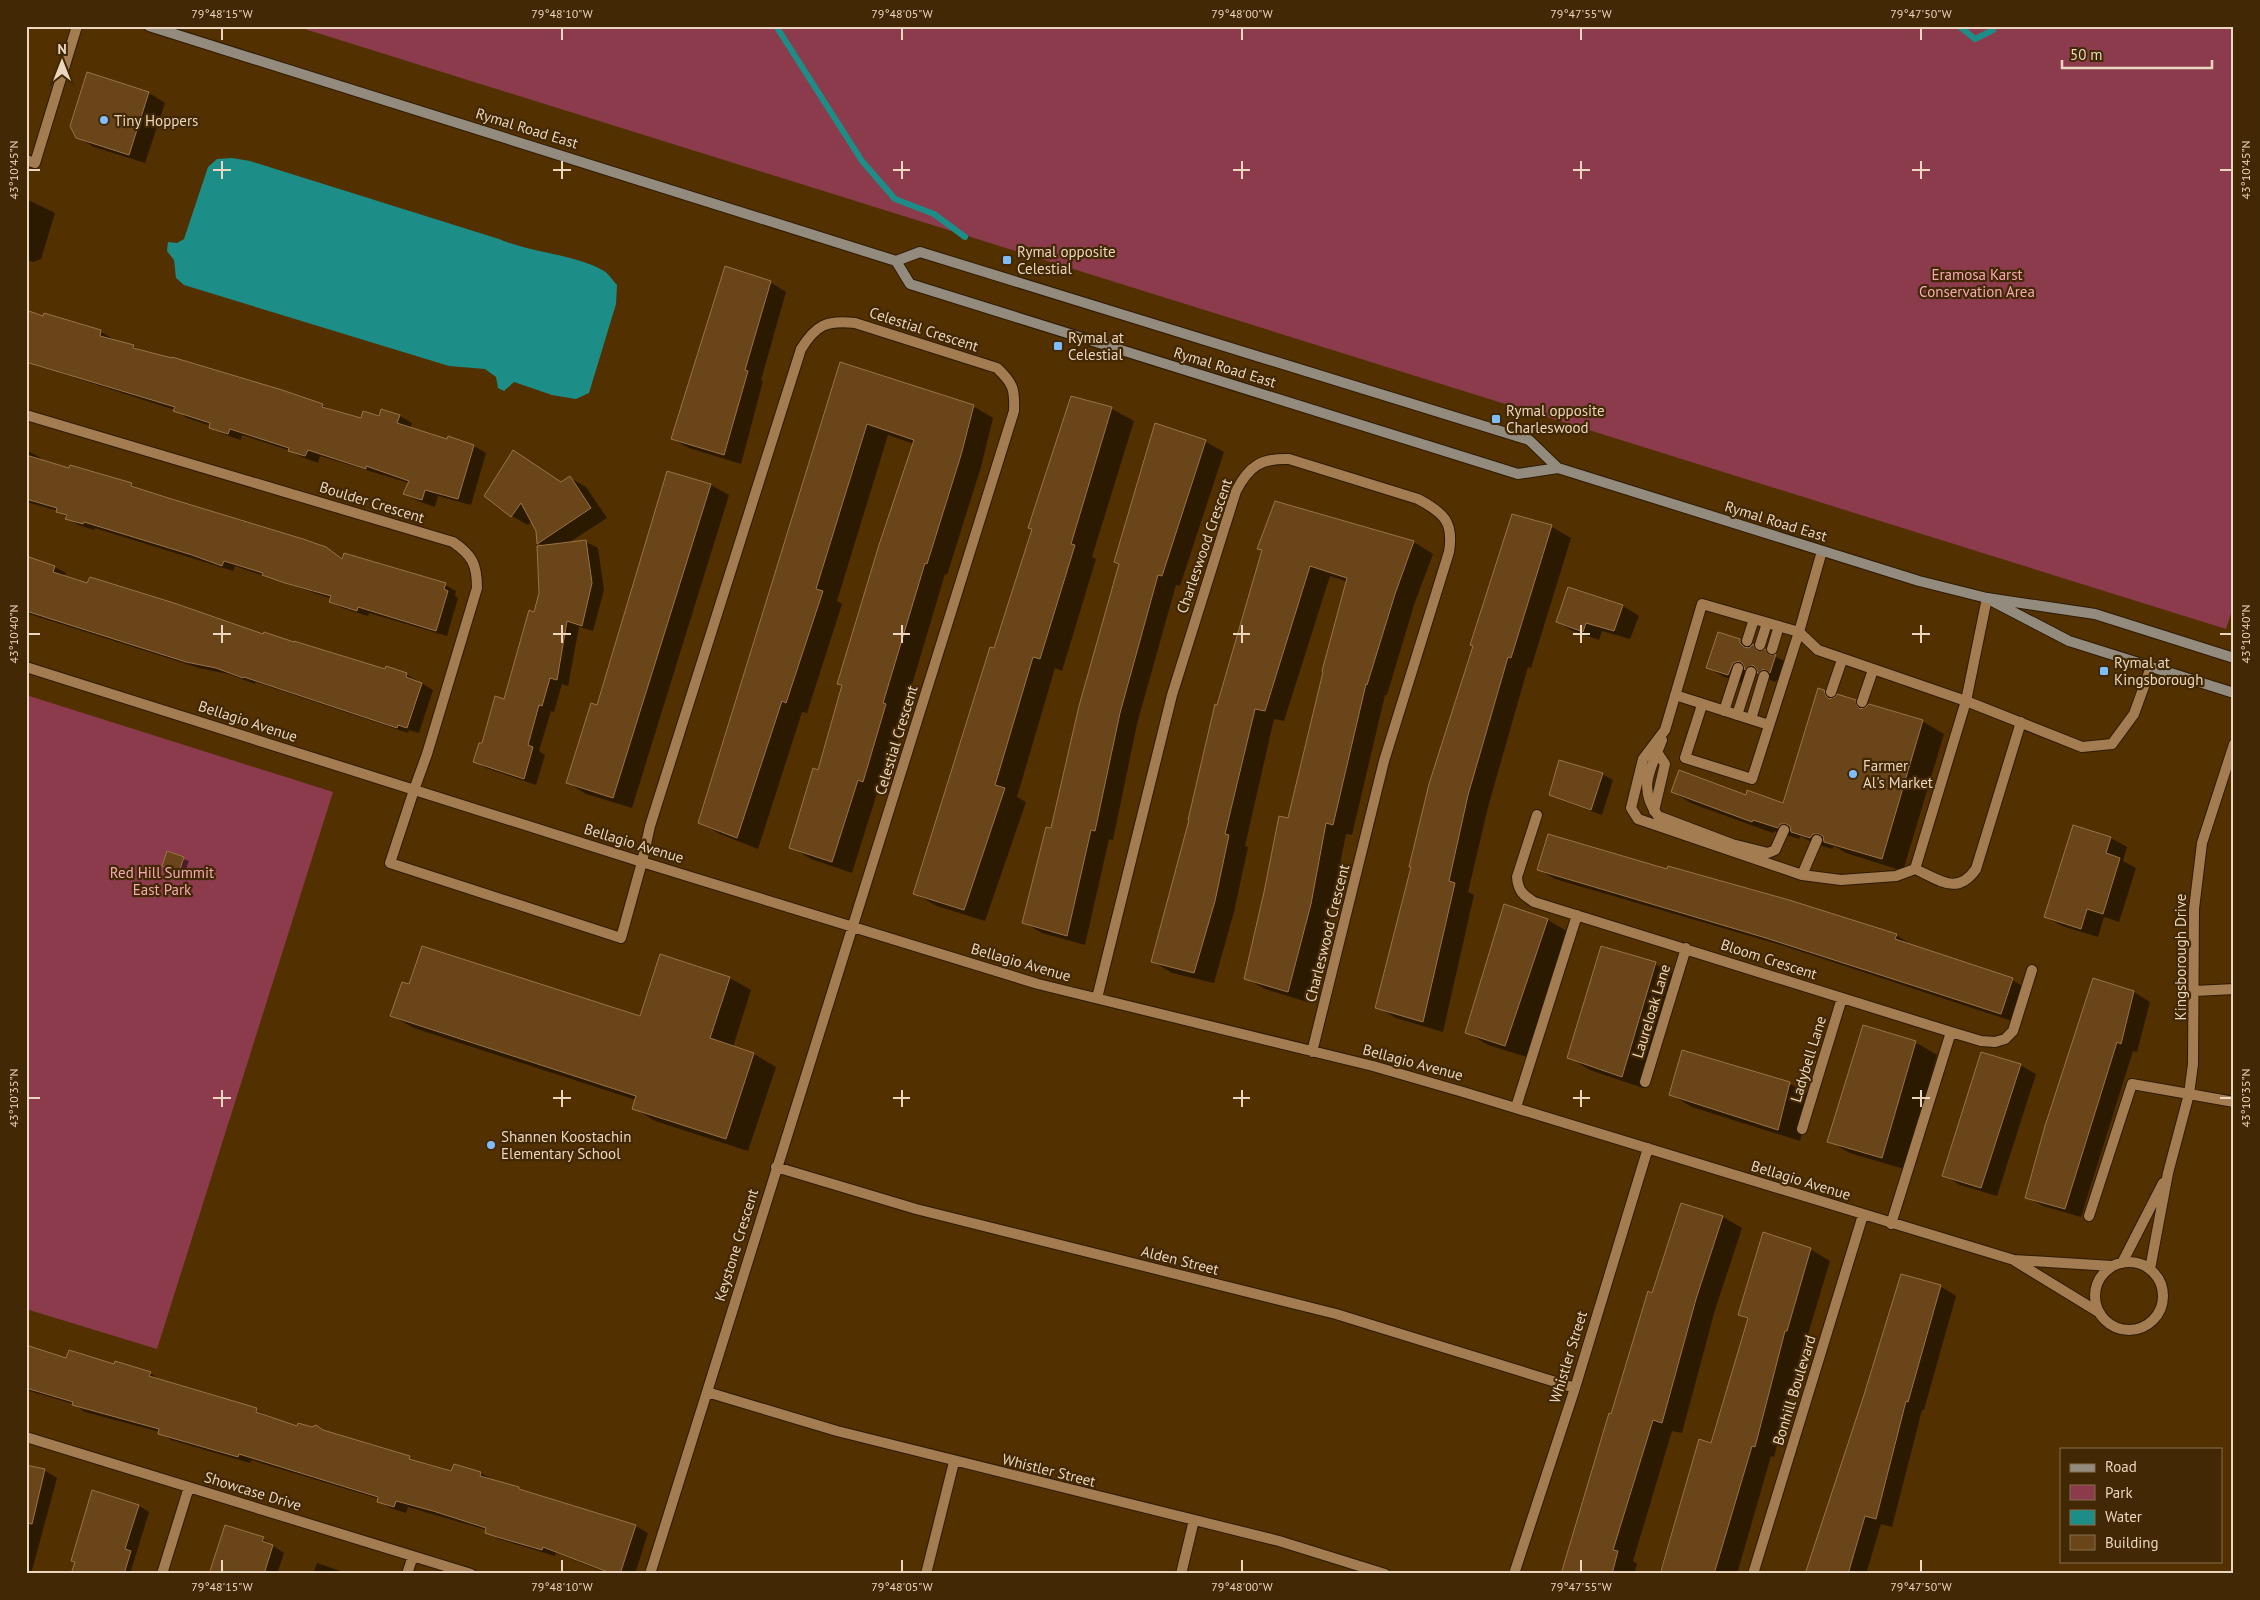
<svg xmlns="http://www.w3.org/2000/svg" width="2260" height="1600" font-family="'PT Sans',sans-serif">
  <rect width="100%" height="100%" fill="#523000"/>
  <!-- green -->
  <path fill="#8c3b4d" d="M295,26H2234V604L2226,629Z
    M26,695L333,792L157,1349L26,1309Z"/>
  <!-- water -->
  <path fill="#1c8e87" d="M232,158L250,161L499,239C532,253 575,254 604,271C609,274 613,281 617,285L616,304L589,393L576,399L552,395L514,382L504,391L498,388L496,377L485,369L449,366L184,285L176,278L174,260L167,251L168,242L177,243L184,239L208,167L217,159Z"/>
  <!-- shadow -->
  <path fill="#0007" d="M88,74L149,93L165,103L145,163L94,147L77,137Z
    M26,199L55,213L41,259L33,262L26,260Z
    M770,282L786,292L761,380L763,381L741,464L689,448L672,439Z
    M26,312L44,318L45,315L101,332L113,339V341L133,346L142,351L322,405L333,411L362,420L400,416L412,423L410,428L448,441L449,438L474,446L486,453L471,505L438,496L435,507L418,501L405,494L409,483L320,456L318,463L302,457L288,450L242,435L241,440L223,434L211,426L187,418L175,410L26,362Z
    M841,363L973,406L993,418L981,467L947,575L945,574L903,715L905,716L884,793L878,790L852,873L811,859L791,847L818,771L914,444L888,435L837,601L842,604L807,713L802,712L758,849L720,834L699,822Z
    M1072,397L1112,409L1134,421L1092,557L1096,559L1062,671L1055,668L1017,797L1026,802L985,921L937,906L915,894L1033,530L1030,528Z
    M1156,425L1206,442L1224,452L1180,586L1176,585L1137,724L1113,840L1109,839L1085,945L1042,933L1023,922L1052,829Z
    M26,450L41,458L40,461L131,484L142,491L326,549L344,560L445,585L456,591L455,596L458,598L447,636L369,613L368,616L342,608L331,602L332,599L235,566L233,571L95,528L94,530L78,525L58,511L27,502L26,506Z
    M514,452L562,483L570,478L586,487L607,518L567,544L586,542L598,548L604,590L593,631L579,627L568,686L562,684L554,712L551,711L539,751L545,755L536,785L486,768L475,762L505,700L541,594L544,547L538,543V531L532,520L528,525L512,516L486,495Z
    M668,472L711,485L729,495L632,808L586,794L568,783L597,706Z
    M1512,516L1552,527L1571,538L1531,668L1528,667L1488,807L1468,892L1474,895L1443,1032L1396,1018L1377,1007L1474,646Z
    M1414,542L1433,554L1414,605L1387,695H1385L1352,835L1346,834L1330,915L1307,1002L1265,989L1245,978L1288,819L1348,582L1330,576L1284,721L1274,719L1245,846L1248,847L1234,912L1214,983L1172,973L1152,961L1191,820L1218,706L1264,551L1259,548Z
    M26,558L55,567L66,573L64,577L386,671L406,674L433,690L419,733L409,730L408,733L255,682V684L228,674L199,668L26,613Z
    M1569,588L1623,606L1639,616L1630,639L1602,631L1599,640L1573,631L1557,622Z
    M1740,640L1752,647L1754,645L1765,651L1792,665L1775,682L1751,672L1745,684L1724,677L1708,668Z
    M1824,691L1836,698L1855,701L1867,708L1922,721L1944,734L1903,871L1846,853L1834,846L1832,849L1813,843L1801,836L1799,839L1774,831L1773,833L1693,804L1672,792L1747,796L1784,805Z
    M1602,774L1613,780L1602,815L1561,800L1551,794Z
    M2074,826L2111,838L2127,847L2123,861L2136,868L2119,922L2104,917L2098,937L2062,926L2046,917Z
    M168,853L189,861L184,874L168,868Z
    M1539,870L1668,871L1896,935L1912,945L2012,980L2028,989L2018,1023L1784,946L1555,879Z
    M1505,905L1548,920L1570,933L1527,1057L1488,1045L1466,1032Z
    M1655,964L1677,976L1643,1088L1590,1070L1568,1057Z
    M730,978L751,990L733,1047L754,1054L776,1067L748,1151L655,1121L634,1108L636,1100L414,1028L392,1016L410,986L641,1017Z
    M2134,992L2150,1002L2137,1052L2133,1051L2081,1217L2043,1206L2026,1197Z
    M1915,1042L1937,1055L1904,1169L1850,1153L1829,1141Z
    M1683,1052L1790,1084L1812,1096L1800,1141L1692,1107L1670,1094Z
    M2020,1065L2036,1074L1997,1196L1960,1185L1944,1175Z
    M1682,1204L1723,1217L1742,1228L1715,1310L1682,1433L1672,1431L1633,1561L1637,1564L1634,1574H1563Z
    M1810,1249L1830,1261L1806,1341H1804L1774,1457L1771,1456L1737,1574H1659L1700,1441L1712,1444L1748,1320L1739,1314Z
    M1940,1286L1956,1296L1924,1410H1922L1892,1527L1881,1524L1866,1574H1806Z
    M26,1346L67,1360L115,1366L150,1373L162,1381L256,1410L268,1416L298,1427L323,1431L452,1473H481L493,1480L519,1488L530,1494L636,1526L648,1533L635,1574H610L556,1553L555,1556L498,1539L486,1532L487,1530L408,1507L406,1513L390,1508L378,1501L379,1499L251,1460L250,1463L171,1440L160,1432L85,1412L73,1404L26,1390Z
    M26,1466L44,1470L57,1478L31,1574H26Z
    M93,1492L139,1506L149,1512L130,1574H73Z
    M263,1539L284,1553L277,1574H211Z
    M317,1563L349,1574H313Z"/>
  <g fill="none" stroke-linecap="round" stroke-linejoin="round">
    <!-- stream -->
    <path stroke="#1c8e87" stroke-width="6" d="M776,26L862,161L895,199L934,214L965,237
      M1959,26L1975,39L1993,30"/>
  </g>
  <!-- building -->
  <path fill="#694519" stroke="#9a7348" d="M87,72L149,92L129,155L76,138L70,126Z
    M725,266L771,281L745,370L748,371L724,455L671,439Z
    M26,310L43,316L44,313L101,330L100,336L134,345L133,348L172,358V357L282,390L323,404L322,407L361,418L363,411L379,416L381,409L400,415L397,423L447,439L448,436L474,445L458,499L425,490L422,500L403,494L409,481L366,466V469L308,450L305,456L288,451L289,448L230,429L228,434L209,428L210,423L173,411L175,407L26,362Z
    M840,362L974,405L961,455L927,564L925,563L883,703L886,704L863,782L858,780L832,862L789,848L813,768L818,770L842,685L837,684L879,545L914,440L867,424L816,589L823,591L786,703L782,701L737,838L698,823Z
    M1071,396L1112,407L1071,544L1075,545L1040,659L1033,657L995,785L1005,788L964,910L913,894L990,647L994,648L1032,529L1028,528Z
    M1155,423L1206,440L1162,576L1158,575L1120,713L1095,831L1091,830L1067,936L1022,923L1046,827L1051,828L1079,706L1119,564L1114,562Z
    M513,450L561,482L570,476L591,508L537,544L536,531L521,503L511,517L484,496Z
    M26,455L69,468L70,465L132,483L131,486L165,497L303,539L326,547L342,559L344,553L446,583L444,589L448,591L436,631L358,607L357,611L329,602L331,596L285,583L262,575L263,573L224,561L222,566L192,555L84,522L83,524L65,519L67,515L56,512L57,508L26,499Z
    M667,471L711,484L613,798L566,783L591,703L597,705Z
    M1275,501L1414,541L1395,594L1367,685L1366,684L1333,825L1326,823L1311,904L1288,992L1244,979L1264,892L1279,816L1288,818L1323,672L1322,671L1347,578L1310,566L1265,711L1255,709L1225,834L1229,835L1215,901L1194,973L1151,962L1189,820H1188L1215,704L1217,705L1262,550L1257,549Z
    M1512,514L1552,525L1511,658L1508,657L1468,795L1449,881L1455,883L1423,1022L1375,1008L1411,867H1409L1429,784L1473,646L1470,645Z
    M586,540L592,583L582,626L567,621L557,680L550,678L542,706L539,705L528,745L533,747L524,779L473,762L479,743H482L495,696L504,699L529,610L534,612L539,593L537,546Z
    M29,557L55,566L53,572L87,583L90,577L174,603L263,634L264,632L294,642V641L385,669L386,666L407,673L406,677L422,683L407,728L398,725L397,728L244,677L243,678L216,668L186,662L26,611V567Z
    M1568,587L1623,605L1614,631L1586,623L1583,632L1556,622Z
    M1718,632L1740,639V643L1744,647L1749,648L1753,644L1757,651L1765,649L1770,655L1776,654L1770,673L1763,669L1758,674L1756,668L1753,665L1745,670L1743,664L1740,661L1733,663L1728,675L1706,668Z
    M1818,688L1824,690L1826,696L1829,699L1835,697L1837,694L1856,700L1857,706L1860,709L1866,707L1869,704L1923,720L1882,859L1824,842L1823,836L1819,834H1813L1810,838L1791,832L1790,826L1786,824H1780L1778,828L1753,820L1752,822L1671,792L1679,770L1746,795L1747,790L1783,803Z
    M1559,760L1603,773L1591,810L1549,795Z
    M2073,825L2111,837L2106,853L2120,858L2103,914L2087,909L2081,929L2044,917Z
    M1548,834L1667,869L1668,866L1789,900L1897,934L1895,939L2013,978L2001,1014L1766,938L1537,870Z
    M167,851L184,857L179,872L162,866Z
    M1504,904L1548,919L1505,1046L1465,1033Z
    M422,946L640,1016L660,954L730,977L710,1038L754,1053L726,1139L632,1109L636,1096L390,1016L402,982L409,984Z
    M1601,946L1656,962L1622,1077L1567,1058Z
    M2093,978L2134,991L2121,1044L2117,1042L2065,1209L2025,1198L2045,1126Z
    M1863,1025L1916,1041L1882,1158L1827,1142Z
    M1682,1050L1790,1082L1778,1130L1669,1095Z
    M1981,1052L2021,1064L1981,1188L1942,1176Z
    M1681,1203L1723,1216L1696,1299L1662,1423L1653,1420L1613,1550L1618,1551L1612,1574H1561L1609,1413L1611,1414L1648,1291L1652,1293Z
    M1763,1232L1811,1248L1787,1331H1785L1755,1447L1752,1446L1714,1574H1660L1699,1439L1711,1443L1748,1318L1738,1315Z
    M1901,1274L1941,1285L1908,1402L1906,1401L1876,1519L1865,1516L1848,1574H1805L1863,1398Z
    M26,1345L66,1358L69,1350L114,1364L115,1361L151,1372L149,1376L257,1408L256,1412L297,1426L298,1423L312,1427L316,1425L323,1430L410,1456L409,1459L451,1471L454,1464L481,1472L480,1476L519,1487V1489L636,1525L620,1574H613L543,1547L542,1550L497,1537L485,1533L486,1528L433,1511L396,1501L394,1507L377,1502L378,1497L239,1454L238,1457L158,1434L159,1429L72,1405L73,1402L26,1388Z
    M26,1465L45,1469L32,1524L26,1523Z
    M92,1490L139,1505L125,1549L131,1551L124,1574H71L75,1562L71,1561Z
    M225,1525L264,1537L262,1541L273,1545L264,1574H209Z"/>
  <g fill="none" stroke-linecap="round" stroke-linejoin="round">
    <defs>
      <path id="lane" d="M26,160L35,163L77,26
        M1822,551L1799,632L1818,650L1966,701L1987,598
        M1747,641L1754,619
        M1760,645L1767,623
        M1772,649L1779,626
        M1831,692L1842,660
        M1675,695L1769,725
        M1862,702L1873,670
        M1702,705L1685,758L1752,779L1799,632L1702,604L1665,730L1643,759L1631,808L1638,819L1802,875L1841,880L1896,876L1915,869C1940,880 1957,896 1976,869L2021,722
        M1724,711L1738,668
        M1737,715L1751,672
        M1751,719L1764,676
        M1662,740C1651,769 1637,787 1658,816L1732,844L1768,853L1775,850L1784,830
        M414,790L390,863L621,938L642,862
        M1654,811L1665,764L1657,752
        M1915,869L1966,701L2082,747L2112,744L2134,714L2151,667
        M1802,875L1817,840
        M2089,1216L2132,1084L2189,1094"/>
      <path id="street" d="M26,415L453,542C472,555 477,564 477,588L427,754L414,790
        M26,667L642,862L1038,984L1373,1066L1463,1092L2014,1260L2112,1266
        M1537,815L1517,877C1518,891 1523,895 1534,902L1951,1032L1891,1224
        M642,862L650,826L801,349C816,325 826,320 855,323L997,368C1013,383 1015,389 1014,411L650,1574
        M2195,991L2234,989
        M1097,998L1172,695L1236,491C1249,466 1261,458 1289,459L1418,499C1444,513 1454,522 1449,552L1384,761L1312,1052
        M1951,1032L1981,1041L1995,1042L2005,1039L2013,1031L2032,970
        M1645,1082L1686,948
        M2189,1094L2234,1102
        M1516,1107L1577,915
        M1802,1129L1842,998
        M776,1167L916,1209L1336,1314L1575,1388
        M2015,1261L2100,1313
        M2095 1296a34 34 0 1 1 68 0a34 34 0 1 1-68 0Z
        M2122,1263L2163,1183
        M2150,1269L2168,1173L2189,1094L2193,1064L2194,909L2202,843L2234,744
        M707,1392L837,1431L1279,1541L1385,1574
        M26,1437L471,1574
        M162,1574L189,1487
        M407,1574L413,1556
        M926,1574L954,1462
        M1181,1574L1194,1520
        M1514,1574L1575,1388L1648,1148
        M1753,1574L1863,1215"/>
      <path id="secondary" d="M149,26L896,261L920,252L1529,440L1558,468
        M896,261L910,284L1518,474L1558,468L1919,581L1987,598L2095,614L2234,658
        M1994,602L2069,641L2234,693"/>
    </defs>
    <!-- lane casing -->
    <use href="#lane" stroke="#2e1b05" stroke-width="12"/>
    <!-- street casing -->
    <use href="#street" stroke="#2e1b05" stroke-width="12"/>
    <!-- secondary casing -->
    <use href="#secondary" stroke="#2e1b05" stroke-width="12"/>
    <!-- lane -->
    <use href="#lane" stroke="#a37c51" stroke-width="10"/>
    <!-- street -->
    <use href="#street" stroke="#a37c51" stroke-width="10"/>
    <!-- secondary -->
    <use href="#secondary" stroke="#948b7f" stroke-width="10"/>
  </g>
  <!-- ticks -->
  <path fill="none" stroke="#ebd6bf" stroke-width="2" d="M222,28V40M562,28V40M902,28V40M1242,28V40M1581,28V40M1921,28V40M222,161V179M562,161V179M902,161V179M1242,161V179M1581,161V179M1921,161V179M28,170H40M213,170H231M553,170H571M893,170H910M1233,170H1250M1573,170H1590M1912,170H1930M2220,170H2232M222,625V643M562,625V643M902,625V643M1242,625V643M1581,625V643M1921,625V643M28,634H40M213,634H231M553,634H571M893,634H910M1233,634H1250M1573,634H1590M1912,634H1930M2220,634H2232M222,1090V1107M562,1090V1107M902,1090V1107M1242,1090V1107M1581,1090V1107M1921,1090V1107M28,1098H40M213,1098H231M553,1098H571M893,1098H910M1233,1098H1250M1573,1098H1590M1912,1098H1930M2220,1098H2232M222,1560V1572M562,1560V1572M902,1560V1572M1242,1560V1572M1581,1560V1572M1921,1560V1572"/>
  <!-- markers -->
  <g fill="#7fbdf9" stroke="#422805" stroke-width="2">
    <circle cx="104" cy="120" r="5"/>
    <rect x="1002" y="255" width="10" height="10" rx="2.5"/>
    <rect x="1053" y="341" width="10" height="10" rx="2.5"/>
    <rect x="1491" y="414" width="10" height="10" rx="2.5"/>
    <rect x="2099" y="666" width="10" height="10" rx="2.5"/>
    <circle cx="1853" cy="774" r="5"/>
    <circle cx="491" cy="1145" r="5"/>
  </g>
  <g text-anchor="middle" dominant-baseline="central" stroke-width="4.5" stroke-linejoin="round" paint-order="stroke">
    <!-- poi labels -->
    <g font-size="15" fill="#ebd6bf" stroke="#422805" text-anchor="start">
      <text x="114" y="120">Tiny Hoppers</text>
      <text x="1017" y="251">Rymal opposite<tspan x="1017" dy="17">Celestial</tspan></text>
      <text x="1068" y="337">Rymal at<tspan x="1068" dy="17">Celestial</tspan></text>
      <text x="1506" y="410">Rymal opposite<tspan x="1506" dy="17">Charleswood</tspan></text>
      <text x="2114" y="662">Rymal at<tspan x="2114" dy="17">Kingsborough</tspan></text>
      <text x="1863" y="765">Farmer<tspan x="1863" dy="17">Al's Market</tspan></text>
      <text x="501" y="1136">Shannen Koostachin<tspan x="501" dy="17">Elementary School</tspan></text>
    </g>
    <!-- street labels -->
    <g font-size="15" fill="#ebd6bf" stroke="#422805">
      <text transform="translate(527 128) rotate(17)">Rymal Road East</text>
      <text transform="translate(924 329) rotate(18)">Celestial Crescent</text>
      <text transform="translate(1225 367) rotate(17)">Rymal Road East</text>
      <text transform="translate(372 502) rotate(17)">Boulder Crescent</text>
      <text transform="translate(1776 521) rotate(17)">Rymal Road East</text>
      <text transform="translate(1204 546) rotate(-71)">Charleswood Crescent</text>
      <text transform="translate(248 721) rotate(18)">Bellagio Avenue</text>
      <text transform="translate(896 740) rotate(-73)">Celestial Crescent</text>
      <text transform="translate(634 843) rotate(17)">Bellagio Avenue</text>
      <text transform="translate(1327 933) rotate(-76)">Charleswood Crescent</text>
      <text transform="translate(2180 957) rotate(-90)">Kingsborough Drive</text>
      <text transform="translate(1769 959) rotate(18)">Bloom Crescent</text>
      <text transform="translate(1021 962) rotate(16)">Bellagio Avenue</text>
      <text transform="translate(1651 1011) rotate(-73)">Laureloak Lane</text>
      <text transform="translate(1808 1059) rotate(-73)">Ladybell Lane</text>
      <text transform="translate(1413 1062) rotate(15)">Bellagio Avenue</text>
      <text transform="translate(1801 1180) rotate(17)">Bellagio Avenue</text>
      <text transform="translate(736 1245) rotate(-73)">Keystone Crescent</text>
      <text transform="translate(1180 1260) rotate(14)">Alden Street</text>
      <text transform="translate(1568 1357) rotate(-73)">Whistler Street</text>
      <text transform="translate(1794 1390) rotate(-73)">Bonhill Boulevard</text>
      <text transform="translate(1049 1470) rotate(14)">Whistler Street</text>
      <text transform="translate(253 1491) rotate(17)">Showcase Drive</text>
    </g>
    <!-- park labels -->
    <g font-size="15" fill="#f5a9b6" stroke="#422805">
      <text x="1977" y="274">Eramosa Karst<tspan x="1977" dy="17">Conservation Area</tspan></text>
      <text x="162" y="872">Red Hill Summit<tspan x="162" dy="17">East Park</tspan></text>
    </g>
  </g>
  <!-- border -->
  <rect width="2260" height="1600" fill="none" stroke="#422805" stroke-width="55"/>
  <!-- legend -->
  <rect x="2060" y="1448" width="162" height="115" fill="#422805" stroke="#866e4f"/>
  <rect x="2070" y="1464" width="25" height="8" fill="#948b7f" stroke="#866e4f"/>
  <text x="2105" y="1472" font-size="15" fill="#ebd6bf">Road</text>
  <rect x="2070" y="1485" width="25" height="15" fill="#8c3b4d" stroke="#866e4f"/>
  <text x="2105" y="1498" font-size="15" fill="#ebd6bf">Park</text>
  <rect x="2070" y="1510" width="25" height="15" fill="#1c8e87" stroke="#866e4f"/>
  <text x="2105" y="1522" font-size="15" fill="#ebd6bf">Water</text>
  <rect x="2070" y="1535" width="25" height="15" fill="#694519" stroke="#866e4f"/>
  <text x="2105" y="1548" font-size="15" fill="#ebd6bf">Building</text>
  <!-- north arrow -->
  <g transform="translate(62 62)" stroke="#422805" stroke-width="4" paint-order="stroke">
  <path d="M0-4L9 19L0 12L-9 19Z" fill="#ebd6bf"/>
  <text y="-8" font-size="14" font-weight="bold" text-anchor="middle" fill="#ebd6bf">N</text>
  </g>
  <!-- scale -->
  <path d="M2062 60v8h150v-8" fill="none" stroke="#ebd6bf" stroke-width="2.5"/>
  <text x="2070" y="60" font-size="15" fill="#ebd6bf" stroke="#422805" stroke-width="4" paint-order="stroke">50 m</text>
  <rect x="28" y="28" width="2204" height="1544" fill="none" stroke="#ebd6bf" stroke-width="2"/>
  <g font-size="12" text-anchor="middle" fill="#ebd6bf">
    <text x="222" y="18">79°48'15"W</text>
    <text x="562" y="18">79°48'10"W</text>
    <text x="902" y="18">79°48'05"W</text>
    <text x="1242" y="18">79°48'00"W</text>
    <text x="1581" y="18">79°47'55"W</text>
    <text x="1921" y="18">79°47'50"W</text>
    <text transform="translate(14 170) rotate(-90)" y="4">43°10'45"N</text>
    <text transform="translate(2246 170) rotate(-90)" y="4">43°10'45"N</text>
    <text transform="translate(14 634) rotate(-90)" y="4">43°10'40"N</text>
    <text transform="translate(2246 634) rotate(-90)" y="4">43°10'40"N</text>
    <text transform="translate(14 1098) rotate(-90)" y="4">43°10'35"N</text>
    <text transform="translate(2246 1098) rotate(-90)" y="4">43°10'35"N</text>
    <text x="222" y="1591">79°48'15"W</text>
    <text x="562" y="1591">79°48'10"W</text>
    <text x="902" y="1591">79°48'05"W</text>
    <text x="1242" y="1591">79°48'00"W</text>
    <text x="1581" y="1591">79°47'55"W</text>
    <text x="1921" y="1591">79°47'50"W</text>
  </g>
</svg>
